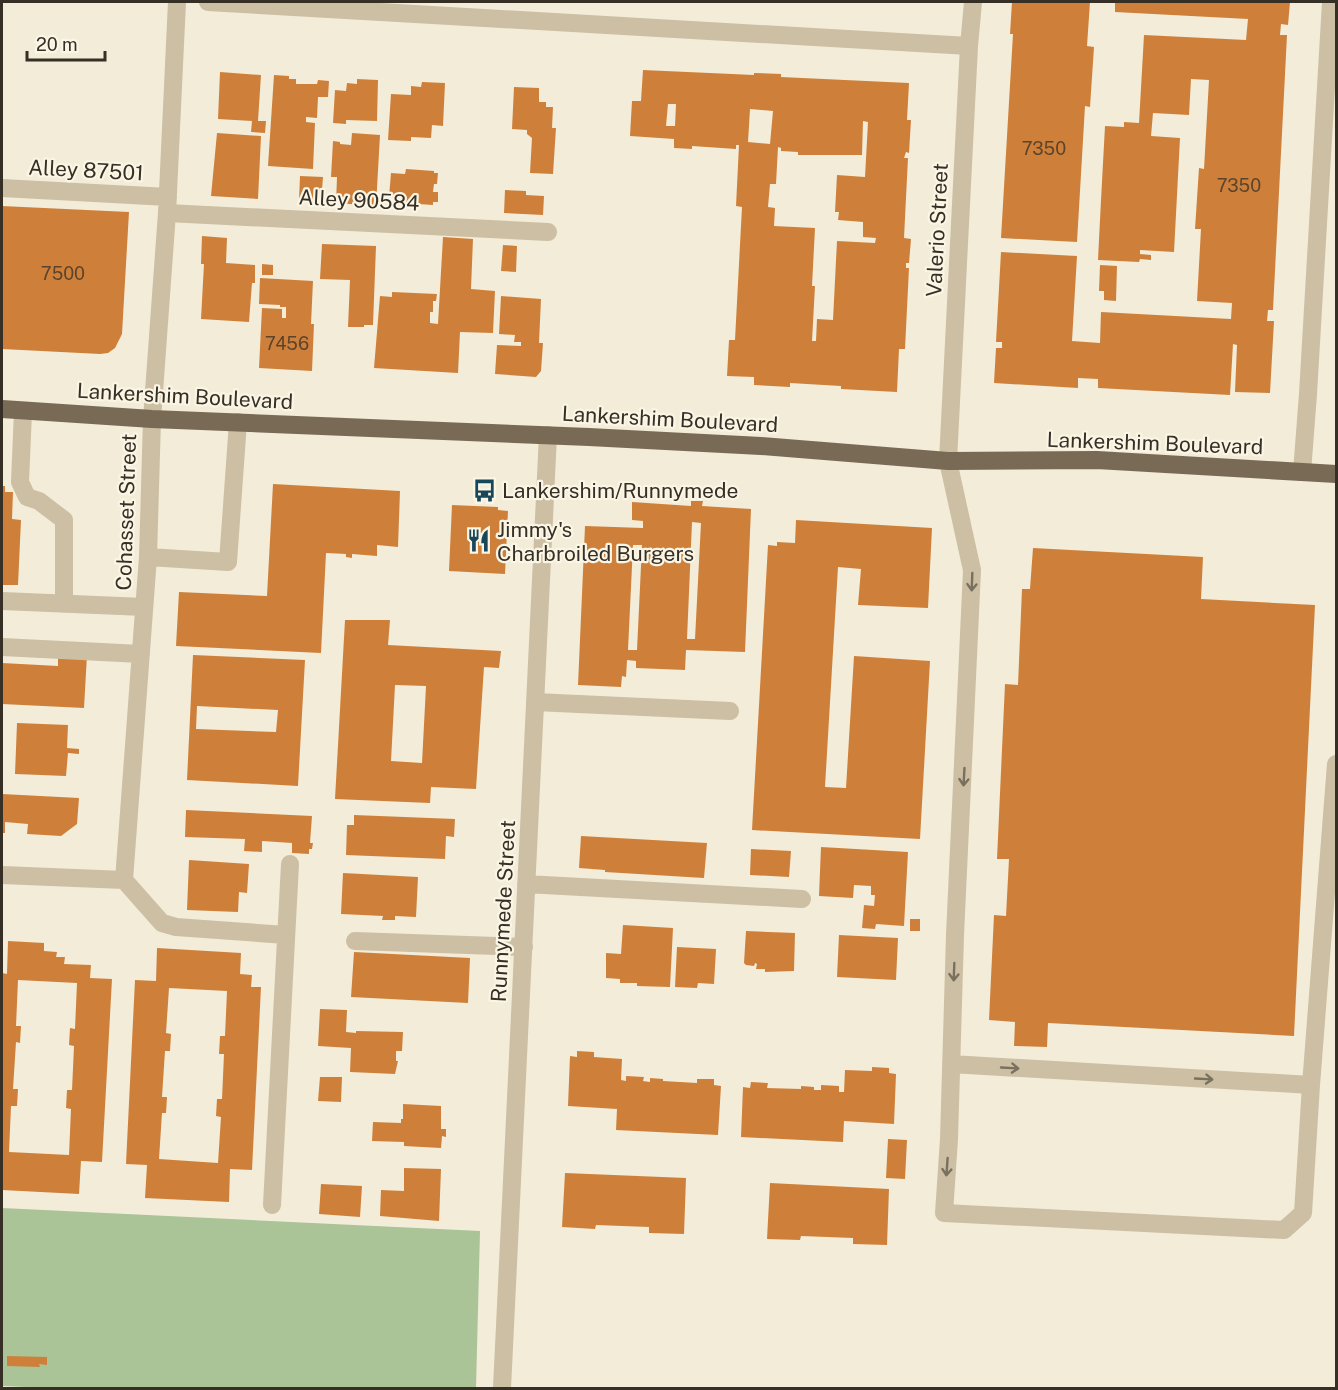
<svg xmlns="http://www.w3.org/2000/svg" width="1338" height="1390" font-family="'Public Sans',sans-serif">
  <rect width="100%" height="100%" fill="#f3ecd8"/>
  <!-- green -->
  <path fill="#aac397" d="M2,1208L480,1231L476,1388H50L2,1386Z"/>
  <!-- building -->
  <path fill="#ce803a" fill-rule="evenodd" d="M1012,2H1090L1087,46L1094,47L1090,107L1085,106L1077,242L1001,238L1013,34H1010Z
    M1115,2H1290L1288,25L1281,24L1280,35H1287L1273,310H1268L1267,321H1274L1270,393L1235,392L1237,345L1233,344L1230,395L1098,388V379L1078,378V388L994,383L996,348H1002V342H996L1001,252L1077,256L1072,341L1100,343L1101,312L1231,319L1232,303L1197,301L1201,229H1195L1199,168L1204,169L1209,80L1191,79L1189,115L1153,113L1151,136L1180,138L1174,252L1140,250V254L1151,255V260L1140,259L1139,262L1098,260L1101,200L1105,126L1124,127V122L1139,123L1144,35L1246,40L1248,19L1115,12Z
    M643,70L754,75V73L781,74V77L909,83L907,120H911L909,153L906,152L904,158H908L904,238L911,239L909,263H906V268H909L905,349H899L897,392L841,389V386L790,383V387L754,385V377L727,376L729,340H735L742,207L736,206L739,145H736V149L692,146V149L674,148V139L630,136L632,101H641ZM668,104H676L675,126H666ZM750,109L773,111L770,144L748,142ZM863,121L868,122L865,177L837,175L835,212H839L838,220L863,222V237L876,238L875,243L837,241L833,320L817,319L816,341H812L815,286H812L815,228L774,226L775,208L768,207L770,184H776L778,147L781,148V151L798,152V155H862Z
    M220,72L261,75L258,121H266L265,133L251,132L252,121L218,119Z
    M274,75L289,76V79H296V84H317L318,80L329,81L328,97H318L317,118L306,117V122L315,123L313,169L268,166Z
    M357,79L378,80L377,121L346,120V124L333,123L335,90L346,91L347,83L357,84Z
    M422,82L445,83L443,126L432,125L431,138L411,137V141L388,140L391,94L411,95V86L421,87Z
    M514,87L539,88V102H546V107H553L552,128H556L553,174L530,173L532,138L527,134V130L512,129Z
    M217,133L261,136L258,199L211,196Z
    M352,133L380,135L376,206L336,203L337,177H331L333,141L340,142V144L351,145Z
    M406,169L434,171V173H438L437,184H434L433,192H438V202H433V205L404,203V198L389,197L391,173L405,174Z
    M300,176L323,177L321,203L299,201Z
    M505,190L526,191V195L544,196L543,215L504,213Z
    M2,206L129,212L122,334L115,348L108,353L100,354L2,349Z
    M202,236L227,238L226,263L255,265V283H252L249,322L201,319L204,264H201Z
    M443,237L473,239L471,289L495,291L493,333L460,332L458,373L374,368L380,296L392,297V292L437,294L436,301H433V312H430V323L438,324Z
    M322,244L376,246L373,325H364V327H348L350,280L320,279Z
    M503,245L517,246L516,272L501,271Z
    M262,264L273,265V275H262Z
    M1100,265L1117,266L1116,301L1104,300V291H1099Z
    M260,278L313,281L311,324H314L312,371L259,368L262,308L282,309V318H286V307H280V305L259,304Z
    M501,296L541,299L539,343H543L541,371L536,377L495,374L497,345L521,346V342H514L515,335L499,334Z
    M273,484L400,491L398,547L377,545V556L352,554V558L346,557V554L326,553L321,653L176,646L179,592L267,596Z
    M2,486H5V492H13L12,519L21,520L18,585H2Z
    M691,501H703L702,506L751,509L745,652L686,650L685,670L636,668V661L627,660L626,677L622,676L621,687L578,685L585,526L643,528V521L632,520V502L691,506ZM692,522L701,523L695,639H687ZM633,545H642L637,650H628Z
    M452,505L498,507V510L508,511L505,574L449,571Z
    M796,520L932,528L928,608L858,605L861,569L838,567L825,787L846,788L854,656L930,661L920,839L752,830L768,545L777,546V542L795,543Z
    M1033,548L1203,557L1201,599L1315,605L1294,1036L1048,1023L1047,1047L1014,1046L1015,1022L989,1020L994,915L1006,916L1009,859H997L1005,684L1018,685L1022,589H1030Z
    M345,620H390L388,645L501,651L499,668L484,667L476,789L431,787L430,803L335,799ZM395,685L426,686L422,763L391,761Z
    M58,653L87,655L84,708L2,704V663L58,666Z
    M193,655L305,660L298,786L187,780ZM197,706L278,710L276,732L196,729Z
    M17,723L68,725L67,748L79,749V754L68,753L66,776L15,774Z
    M2,794L79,798L77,824L61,836L27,834L28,824L5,822V833H2Z
    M186,810L312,816L310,843H313L312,849H309V854L292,853V843L262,841V852L244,851L245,839L185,837Z
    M354,815L455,819L454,837L446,836L445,859L346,855L347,825H354Z
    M581,836L707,843L704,878L605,872V870L579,868Z
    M821,847L908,852L904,926L876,924L875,929L862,928L864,905L874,906L875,895H871V886L854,885L853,898L819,896Z
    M751,849L791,851L789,877L750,875Z
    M189,860L249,864L247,893L239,892L238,912L187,910Z
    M343,873L418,877L416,917L395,916V920H382L383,916L341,914Z
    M910,919H920V931H910Z
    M623,925L673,928L670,987L637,986V983H620V979L606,978V953L621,954Z
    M746,931L795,933L794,971L765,972V969H756L757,964L755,963L754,966L746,965L744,963Z
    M839,935L898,938L896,980L837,977Z
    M8,941L44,943V951L57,952L56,957H65L64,964L91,965L90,978L112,979L102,1162L81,1161L79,1194L2,1190V973L7,974ZM18,980L77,983L75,1029L70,1028L69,1045L74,1046L72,1090H67L66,1108L71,1109L69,1155L9,1152L11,1106H17L18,1089H13L16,1042L20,1043L21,1026H16Z
    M677,947L716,949L714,984L698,983L697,988L675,987Z
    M157,948L241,953L240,974L252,975L251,987H261L252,1170L230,1169L229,1202L145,1198L147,1165L126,1164L135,980L156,981ZM169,988L227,991L225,1036H220L219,1054H224L222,1099H217L216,1116L221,1117L218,1163L159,1159L162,1113H166L167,1097H162L165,1051H170L171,1034L166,1033Z
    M354,952L470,958L468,1003L351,997Z
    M320,1009L347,1010L346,1032L356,1033V1031L403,1032L402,1051H396V1061H398L395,1074L350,1072L351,1048L318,1046Z
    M577,1051L594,1052V1057L622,1059L621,1080L626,1081V1076L644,1077L643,1081L650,1082V1078L663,1079V1081L697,1083V1079H714V1085L721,1086L718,1135L616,1130L617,1109L568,1106L570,1056L577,1057Z
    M872,1067L889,1068V1073L896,1074L894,1124L844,1121L843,1142L741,1137L743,1087L750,1088L751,1082L768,1083L767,1088L801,1089V1086L814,1087V1090H821V1085L839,1086V1092H844L845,1070L872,1071Z
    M320,1077H342L341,1102L318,1101Z
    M403,1104L441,1106V1129H446V1137L442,1136L441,1148L404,1146V1142L372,1141L373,1122L401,1123V1119H403Z
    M888,1139L907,1140L905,1179L886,1178Z
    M404,1168L441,1169L439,1221L380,1216L381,1190L404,1191Z
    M565,1173L686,1178L684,1234L649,1233V1227L596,1225L595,1229L562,1227Z
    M770,1183L889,1189L887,1245L853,1244V1238L801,1236L800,1240L767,1239Z
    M321,1184L362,1186L360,1217L319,1214Z
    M7,1356L47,1357V1365L39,1364L40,1367L7,1366Z"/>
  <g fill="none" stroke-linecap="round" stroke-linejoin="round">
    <!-- minor -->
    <path stroke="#ccbfa3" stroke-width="18" d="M208,2L969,46
      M973,2L969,46L948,461L972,570L955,935L949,1139L944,1213L1284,1230L1303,1213L1311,1085L1336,764
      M2,188L168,197
      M167,213L548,232
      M23,411L20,482L27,497L39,501L64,520V604
      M1302,472L1308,394L1331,2
      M148,557L228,562L238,422
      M2,601L144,607
      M2,647L141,654
      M535,702L730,711
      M2,875L124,880
      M124,880L148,557L152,419L167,213L177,2
      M124,880L162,923L176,927L286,935
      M526,884L802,899
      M355,941L524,947
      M951,1064L1311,1085
      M272,1205L290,864
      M502,1388L548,435"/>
    <!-- major -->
    <path stroke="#796a56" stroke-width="18" d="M2,409L152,419L589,437L761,446L948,461L1097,460L1336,474"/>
  </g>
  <!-- one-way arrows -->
  <defs><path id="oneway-shaft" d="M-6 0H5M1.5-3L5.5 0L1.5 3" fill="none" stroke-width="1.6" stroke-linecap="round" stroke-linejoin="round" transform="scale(1.5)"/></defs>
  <g stroke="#7a705e">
    <use href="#oneway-shaft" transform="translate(972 582) rotate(92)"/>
    <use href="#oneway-shaft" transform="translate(964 777) rotate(93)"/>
    <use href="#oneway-shaft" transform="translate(954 972) rotate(92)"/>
    <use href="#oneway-shaft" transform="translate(1010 1068) rotate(3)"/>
    <use href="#oneway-shaft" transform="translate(1204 1079) rotate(3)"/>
    <use href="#oneway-shaft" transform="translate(947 1167) rotate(94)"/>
  </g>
  <!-- icons -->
  <defs>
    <symbol id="bus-bare" viewBox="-9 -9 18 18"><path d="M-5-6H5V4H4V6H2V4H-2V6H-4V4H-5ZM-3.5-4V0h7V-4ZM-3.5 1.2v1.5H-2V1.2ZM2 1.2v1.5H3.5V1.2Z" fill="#19475a" stroke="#faf5e4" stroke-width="2.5" paint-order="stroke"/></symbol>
    <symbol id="restaurant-bare" viewBox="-9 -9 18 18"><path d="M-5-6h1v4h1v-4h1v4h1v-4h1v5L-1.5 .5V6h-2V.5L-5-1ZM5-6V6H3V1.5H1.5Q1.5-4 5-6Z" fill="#19475a" stroke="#faf5e4" stroke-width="2.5" paint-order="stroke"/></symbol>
  </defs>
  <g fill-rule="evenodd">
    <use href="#bus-bare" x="468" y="474" width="33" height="33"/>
    <use href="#restaurant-bare" x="462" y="524" width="33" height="33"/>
  </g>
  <g text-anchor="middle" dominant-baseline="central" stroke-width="4.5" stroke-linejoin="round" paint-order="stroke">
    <!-- number labels -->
    <g font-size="18" fill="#5c432b">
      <text x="1044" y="148">7350</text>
      <text x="1239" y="185">7350</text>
      <text x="63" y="273">7500</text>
      <text x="287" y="343">7456</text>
    </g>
    <!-- street labels -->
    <g font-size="21" fill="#362f26" stroke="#faf5e4">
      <text transform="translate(86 170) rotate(3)">Alley 87501</text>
      <text transform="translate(359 200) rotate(3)">Alley 90584</text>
      <text transform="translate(937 230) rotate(-87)">Valerio Street</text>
      <text transform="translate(185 396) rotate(3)">Lankershim Boulevard</text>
      <text transform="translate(670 419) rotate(3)">Lankershim Boulevard</text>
      <text transform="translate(1155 443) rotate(2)">Lankershim Boulevard</text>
      <text transform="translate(126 512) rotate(-88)">Cohasset Street</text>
      <text transform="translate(503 911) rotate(-87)">Runnymede Street</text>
    </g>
    <!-- poi labels -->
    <g font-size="21" fill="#362f26" stroke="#faf5e4" text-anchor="start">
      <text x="502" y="490">Lankershim/Runnymede</text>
      <text x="497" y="529">Jimmy's<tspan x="497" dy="24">Charbroiled Burgers</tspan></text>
    </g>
  </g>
  <!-- border -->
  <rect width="1338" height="1390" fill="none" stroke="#362f26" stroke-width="6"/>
  <!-- scale -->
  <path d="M27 51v9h78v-9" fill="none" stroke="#362f26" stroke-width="3"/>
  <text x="36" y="51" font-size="18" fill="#362f26" stroke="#faf5e4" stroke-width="4.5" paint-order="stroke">20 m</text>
</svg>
